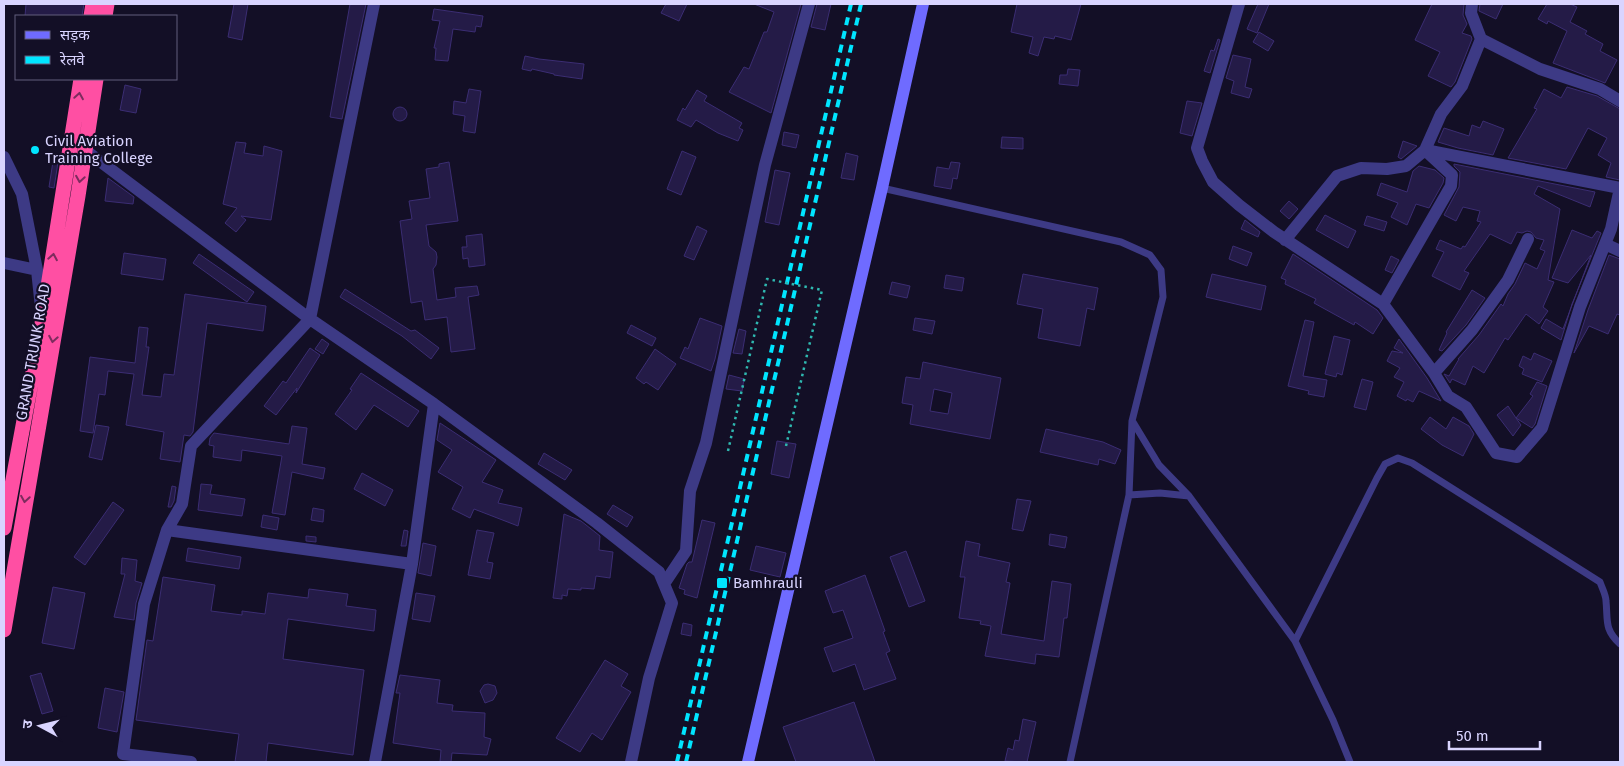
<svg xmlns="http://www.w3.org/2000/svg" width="1624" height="766" font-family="'Fira Sans','Noto Sans Devanagari',sans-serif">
  <rect width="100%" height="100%" fill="#130f26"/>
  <!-- building -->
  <path fill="#241b47" stroke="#3b2d73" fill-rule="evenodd" d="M26,4H84L82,16H25Z
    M234,4H248L242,40L228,37Z
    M350,4H366L342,119L330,117Z
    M666,4H687L679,21L661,13Z
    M754,4H801L771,113L729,92L744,67L749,69L764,32H767L774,12Z
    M817,4H831L825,30L811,27Z
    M1017,4H1081L1071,40L1055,36L1054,39L1044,37L1038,56L1029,53L1033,37L1011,32Z
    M1258,4H1269L1257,33L1247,29Z
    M1432,4H1464L1463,15L1467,24L1462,33L1471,36L1472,39L1455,82L1451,87L1428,76L1440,52L1415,40Z
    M1480,4H1503L1496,19L1479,11Z
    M1547,4H1570L1577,7L1570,22L1587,31L1585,34L1603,44L1600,51L1617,60L1605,83L1553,63L1567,31L1548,21L1547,24L1538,19Z
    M434,9L483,16L481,27L476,26L475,32L453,29L448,61L435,60L436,48H434L440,21L432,20Z
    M1259,32L1274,41L1268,51L1253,42Z
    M1218,39L1220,40L1210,73L1204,71L1211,50L1214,51Z
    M1233,55L1251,59L1245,87L1252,89L1249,98L1231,93L1234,81L1226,78Z
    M525,56L539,59L584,64L582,79L554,75V74L532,69L531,71L522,69Z
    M1068,69L1080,70L1078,86L1059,84L1060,75H1067Z
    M125,85L141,89L136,113L120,110Z
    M1567,87L1597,96L1620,109V180L1606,177L1611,163L1598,155L1607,138L1588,128L1566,169L1508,158L1537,109L1534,108L1544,89L1561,98Z
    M469,89L481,91L475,133L463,131L465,116L453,114L454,101L466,103Z
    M697,90L707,96L704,101L742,123L739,128L743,130L738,141L718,133L696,120L691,127L677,120L683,108L685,110Z
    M1187,101L1202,103L1192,136L1180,133Z
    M393 114a7 7 0 1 1 14 0a7 7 0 1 1-14 0Z
    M1483,121L1504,129L1493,155L1458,148L1438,142L1444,128L1469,136L1472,125L1480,128Z
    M784,132L799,135L796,148L782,145Z
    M1002,137L1023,138V149L1001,148Z
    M1403,141L1417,146L1401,159L1398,157Z
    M236,142L246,143L244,153L263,156L264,146L282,151L271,220L241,216L246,220L236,232L225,223L237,208L223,204Z
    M682,151L696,157L681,195L667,189Z
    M846,153L858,156L854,180L841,178Z
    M54,155L59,156L54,188L49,187Z
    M449,162L458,221L426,225L429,246L436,252L437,257L436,265L433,269L437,300L456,297L455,288L477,286L479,295L468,297L475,349L451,352L447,317L425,320L422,301L411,303L400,221L412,219L409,201L430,198L426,169L439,167V164Z
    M951,162L960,163L957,179L953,178L951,189L934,186L937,167L949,169Z
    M1454,164L1595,192L1590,207L1538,186L1534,194L1560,209L1548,280L1554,282L1543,307L1548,311L1539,324L1526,314L1508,340L1505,338L1484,373L1473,366L1465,385L1452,379L1450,383L1444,374L1449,376L1459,359H1458L1479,335L1501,304L1503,306L1508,294L1515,284L1525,263L1537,269L1545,251L1540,249L1544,240L1536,238L1531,232L1527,231L1522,233L1517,232L1511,244L1490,234L1464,271L1469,273L1460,290L1432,276L1444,252L1436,249L1440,240L1461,249L1463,246L1465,247L1481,222L1477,221L1480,211L1463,207L1456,221L1444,215L1459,187L1460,172L1454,166Z
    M1419,166L1435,170L1444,178L1443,183L1429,208L1416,204L1407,225L1391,217L1398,203L1377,195L1381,183L1407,192L1413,171Z
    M775,170L790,173L779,225L765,222Z
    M108,178L134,197L133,204L105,201Z
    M1289,201L1298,209L1289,219L1280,211Z
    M1325,215L1356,231L1348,248L1316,230Z
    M1367,216L1387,222L1384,231L1364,225Z
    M1245,220L1260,232L1258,237L1241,229Z
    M697,226L707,231L694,260L684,256Z
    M1572,230L1592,238L1597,231L1601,233L1572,304L1561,340L1541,328L1546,319L1563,329L1591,255L1568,283L1552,278Z
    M482,234L485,265L469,267L468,258L463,259L462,247H467L466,236Z
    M1233,246L1252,253L1247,266L1229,259Z
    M124,253L166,259L163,280L121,274Z
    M199,254L254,292L247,302L193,263Z
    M1293,254L1377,310L1383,318L1373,334L1355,322L1354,325L1323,308L1314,303L1316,299L1285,284L1286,280L1281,278Z
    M1609,255L1620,259V315L1617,314L1608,334L1589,326L1574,353L1588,310Z
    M1391,256L1399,260L1392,273L1385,270Z
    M1023,274L1098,288L1094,310L1087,308L1080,346L1038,338L1043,309L1017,304Z
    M1212,274L1266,286L1261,310L1206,297Z
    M946,275L964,278L962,291L944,288Z
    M892,282L910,286L907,298L889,294Z
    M345,289L411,331L415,330L439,348L431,359L402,336L340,297Z
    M1472,290L1485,298L1466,325L1442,351L1439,350L1447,333L1446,332Z
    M185,294L266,306L263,331L207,323L193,432L190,436L184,435L180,462L160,459L164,432L126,425L134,374L108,371L105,395L99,394L93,433L80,431L90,357L135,363L139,327L148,328L146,347H149L142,395L161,397L164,374L174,375Z
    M700,318L722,326L715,359L711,371L680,358L685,347L688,349Z
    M915,318L935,321L932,334L913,330Z
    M1305,320L1314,322L1303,376L1327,380L1324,397L1308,394L1309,391L1288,386Z
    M631,325L656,338L652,346L627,333Z
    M739,329L746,331L742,354L733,353Z
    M1334,336L1350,340L1342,375L1337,373L1336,377L1325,374Z
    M322,339L329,344L323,354L315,349Z
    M1399,339L1427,378L1441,401L1419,391L1413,402L1407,399L1406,401L1397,396L1404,382L1394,377L1400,368L1387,361L1392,351L1403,353L1394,348Z
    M310,348L320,355L296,393L297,388L276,415L264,406L283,381L286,383Z
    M655,349L676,364L658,390L646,382L644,384L636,378Z
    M1534,353L1552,361L1542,382L1522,374L1524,369L1519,366L1523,356L1531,360Z
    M923,362L1001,378L990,439L910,424L913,405L902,403L906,377L920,379ZM934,389L952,393L948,414L930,411Z
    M361,373L419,411L408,427L374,405L356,430L335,414L352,390L350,389Z
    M729,375L744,379L742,391L726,389Z
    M1362,379L1373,382L1366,410L1354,407Z
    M1537,382L1547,386L1535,424L1532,428L1516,418L1521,425L1513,436L1497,415L1508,406L1516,418L1533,396L1530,394Z
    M1430,417L1446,429L1453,417L1469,426L1474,434L1463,456L1442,445L1421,429Z
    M440,423L496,460L482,482L503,490L498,503L522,508L518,526L474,509L470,518L452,509L463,487L438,472L452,450L437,440Z
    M96,425L109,427L102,460L89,457Z
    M292,426L307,428L302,464L325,468L323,479L292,472L285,515L272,513L282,456L242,450L241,461L213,457L214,446L209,445L210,438L214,433L289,444Z
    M1046,429L1103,442L1121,450L1115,464L1099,459L1098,465L1040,452Z
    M777,441L796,444L789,478L771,474Z
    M544,453L572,470L565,480L538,464Z
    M362,473L393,490L385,506L354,489Z
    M201,484L212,485L210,494L245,499L242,516L198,510Z
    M172,486L176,487L174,501L171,507H168Z
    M1017,499L1031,501L1023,531L1012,529Z
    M113,502L124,510L85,565L74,557Z
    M613,505L633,517L627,527L607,514Z
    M313,508L324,510L323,522L311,520Z
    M564,514L581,521L600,536L599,550L613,552L610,578L596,576L594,589L581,588V590L568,589L567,596L562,595V599L553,598Z
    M263,515L279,518L277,530L261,527Z
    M702,520L715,523L697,598L684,594L685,590L679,588L687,564L689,562H692Z
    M404,530L408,531L406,546H401Z
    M477,530L494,533L487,562L493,563L490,579L468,575Z
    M1050,534L1067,537L1065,548L1049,545Z
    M306,536L316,537V542L306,541Z
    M966,541L980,544L978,556L1010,563L1006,582L1010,583L1001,634L1044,641L1052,581L1071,584L1067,618H1064L1059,657L1036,654L1035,664L985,656L991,626L980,624L981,621L959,618L965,577H960Z
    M423,543L436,546L431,576L418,573Z
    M756,546L786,553L780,577L750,570Z
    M188,548L241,557L239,569L186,561Z
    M906,551L925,601L909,607L890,557Z
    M122,558L137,560L135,581L142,583L136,603L134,620L114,617L125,574H121Z
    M865,575L885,631L883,632L890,651L886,653L896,679L864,690L855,664L833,672L824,648L853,638L843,610L833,613L825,591Z
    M163,577L215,585L211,611L242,615V611L265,614L268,593L308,598L309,589L348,594L346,606L376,610L374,631L288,619L283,659L364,670L353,755L268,743L266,762H235L239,734L136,720L147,640L153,641Z
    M53,587L85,593L74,649L42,643Z
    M416,593L435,596L430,622L412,619Z
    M683,623L692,625L691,636L681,634Z
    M605,660L628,674L621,686L631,692L602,740L592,733L580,752L556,738Z
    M41,673L53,711L42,714L30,676Z
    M400,675L440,680L437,703L453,705L452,711L485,713L484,737L491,739L487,755L452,753L451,762H440L441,750L393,743L400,693H396Z
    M488,684L495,686L497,693L493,700L485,703L480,691L484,685Z
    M105,688L124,692L117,732L98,728Z
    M854,702L875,762H796L783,727Z
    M1023,719L1036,722L1027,762L1005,761L1008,748L1013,750L1015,740L1019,741Z"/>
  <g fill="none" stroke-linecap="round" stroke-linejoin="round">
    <!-- lane -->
    <path stroke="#3d3a85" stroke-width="7" d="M882,188L1121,242L1150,255L1161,270L1163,297L1132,421L1129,495L1070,762
      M1133,422L1159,465L1189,496
      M1129,495L1160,493L1189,496L1295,641L1333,720L1350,762
      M1295,641L1377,478L1385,464L1398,458L1412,463L1600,582C1602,588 1606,595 1606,601C1608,621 1604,629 1620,644"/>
    <!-- street -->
    <path stroke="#3d3a85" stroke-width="12" d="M1239,4L1197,148L1202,161L1213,182L1239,205L1274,232L1383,304L1434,373L1448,396L1466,407L1496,453L1517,457L1542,428L1580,307L1611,229L1620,188L1425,150
      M1472,4L1471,13L1481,39L1540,69L1600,89L1620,101
      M85,150L310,319L434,404L597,523L659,572L672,603L649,678L631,762
      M4,157L22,194L37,270L41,308
      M1285,240L1337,176L1361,168L1387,169L1406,166L1425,150L1441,114L1462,86L1481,39
      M1605,244L1620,251
      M4,263L37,270
      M1383,304L1451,186L1452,175L1425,150
      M1434,373L1472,330L1508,280L1528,239
      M167,530L412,564
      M664,584L686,551L690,491L706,443L765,165L809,4
      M191,762L123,754L144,604L167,530L182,504L191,446L310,319L374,4
      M375,762L412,564L434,404"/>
    <!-- secondary -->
    <path stroke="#6f6bff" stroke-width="12" d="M748,762L882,188L923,4"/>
    <!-- highway -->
    <path stroke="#ff4fa3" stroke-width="15" d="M91,16L93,4
      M105,16L107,4
      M4,528L43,318L81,79
      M4,630L78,196L96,79"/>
    <!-- rail -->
    <path stroke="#00e5ff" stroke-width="4" stroke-dasharray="8 6" stroke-linecap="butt" d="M677,762L851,4
      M686,762L861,4"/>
    <!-- path-bridge -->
    <path stroke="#2fb8b0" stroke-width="2.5" stroke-dasharray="2.5 4" stroke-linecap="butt" d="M728,451L767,279L822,290L786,446"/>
  </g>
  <!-- one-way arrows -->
  <defs><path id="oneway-chevron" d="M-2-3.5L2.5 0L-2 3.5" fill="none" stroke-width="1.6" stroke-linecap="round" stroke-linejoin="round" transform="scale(1.25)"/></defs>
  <g stroke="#7d2c5e">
    <use href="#oneway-chevron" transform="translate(79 96) rotate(-81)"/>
    <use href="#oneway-chevron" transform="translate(80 179) rotate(99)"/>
    <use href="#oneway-chevron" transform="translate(53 257) rotate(-80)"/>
    <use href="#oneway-chevron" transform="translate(53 339) rotate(100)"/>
    <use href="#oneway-chevron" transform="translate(25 499) rotate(99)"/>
  </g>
  <!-- markers -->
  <g fill="#00e5ff" stroke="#130f26" stroke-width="2">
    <circle cx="35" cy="150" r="5"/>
    <rect x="716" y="577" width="12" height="12" rx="2.5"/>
  </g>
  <g text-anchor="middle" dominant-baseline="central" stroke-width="4.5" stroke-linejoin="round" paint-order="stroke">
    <!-- poi labels -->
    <g font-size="15" fill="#d9d4ff" stroke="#130f26" text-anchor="start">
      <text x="45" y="141">Civil Aviation<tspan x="45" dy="17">Training College</tspan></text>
      <text x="733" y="583">Bamhrauli</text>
    </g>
    <!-- street labels -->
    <g font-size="15" fill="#d9d4ff" stroke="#130f26">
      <text transform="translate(33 352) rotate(-80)">GRAND TRUNK ROAD</text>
    </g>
  </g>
  <!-- border -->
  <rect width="1624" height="766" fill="none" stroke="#d9d4ff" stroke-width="10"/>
  <!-- legend -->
  <rect x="15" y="15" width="162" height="65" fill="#130f26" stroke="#625e7d"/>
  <rect x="25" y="31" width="25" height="8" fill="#6f6bff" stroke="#625e7d"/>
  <text x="60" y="40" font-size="15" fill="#d9d4ff">सड़क</text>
  <rect x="25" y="56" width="25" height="8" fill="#00e5ff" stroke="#625e7d"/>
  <text x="60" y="65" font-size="15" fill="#d9d4ff">रेलवे</text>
  <!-- north arrow -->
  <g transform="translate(40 726) rotate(277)" stroke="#130f26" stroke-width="4" paint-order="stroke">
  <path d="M0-4L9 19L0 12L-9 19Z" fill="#d9d4ff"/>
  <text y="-8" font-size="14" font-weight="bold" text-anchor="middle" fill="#d9d4ff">उ</text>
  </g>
  <!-- scale -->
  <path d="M1449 741v8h91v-8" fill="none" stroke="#d9d4ff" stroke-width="2.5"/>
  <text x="1456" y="741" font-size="15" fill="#d9d4ff" stroke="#130f26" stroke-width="4" paint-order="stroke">50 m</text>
</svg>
